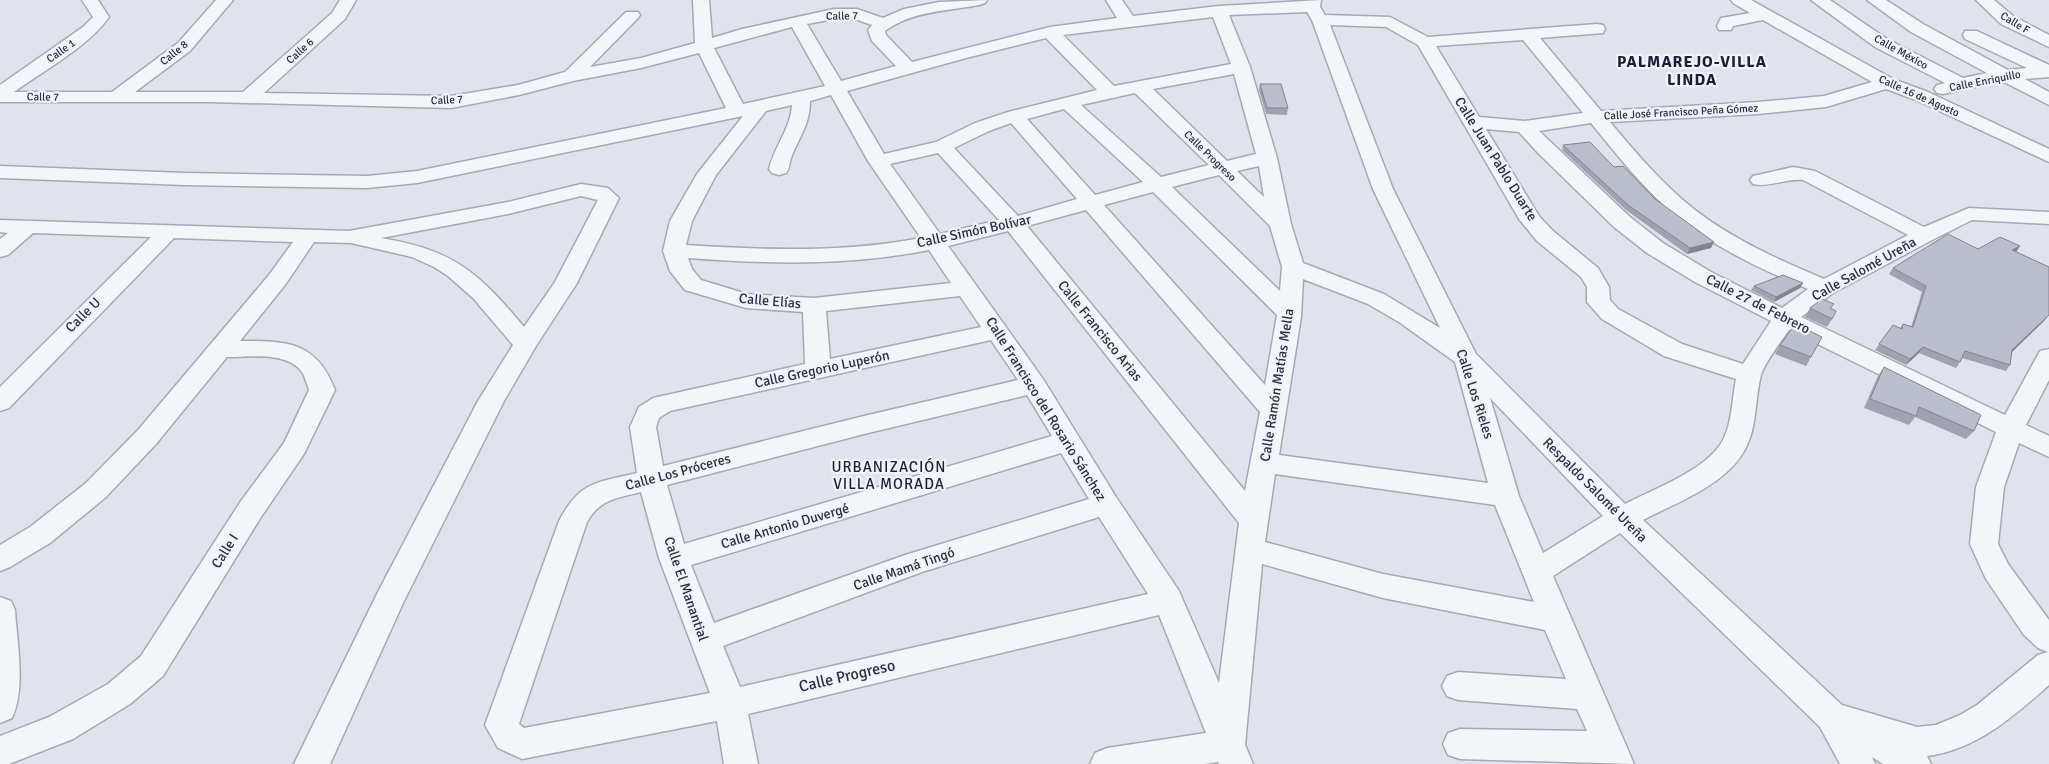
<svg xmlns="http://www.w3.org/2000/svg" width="2049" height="764" font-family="Signika,sans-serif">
  <rect width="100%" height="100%" fill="#e0e3eb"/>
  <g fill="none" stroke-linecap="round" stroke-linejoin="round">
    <defs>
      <path id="minor" d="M82,0H98L109,17C89,46 43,71 14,92H112L178,43L216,0H233L190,51L135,92H243L332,13L340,0H356L345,19L264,93L451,96L518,85L565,72L626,12H638L640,15L638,18L590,67L641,58L695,43L693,0H709L712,38L742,29L834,9H857L883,18L904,9L939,2L987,0L985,3L979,5C948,11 911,11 885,31L886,35L912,62L1050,27L1117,18L1106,0H1122L1133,16L1219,6L1321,0L1320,7L1325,15L1390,17L1428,37L1597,24L1603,25L1605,29L1603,33L1540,38L1601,111L1758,102L1824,96L1872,82L1763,20L1733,26L1731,30H1719L1717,26L1721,18L1750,13L1733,3L1731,0H1751L1893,79L1928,92L2049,149V162L1916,100L1886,89L1826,107L1758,114L1610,122C1636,153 1663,185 1695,210C1734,240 1779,260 1824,279L1908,235L1803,180C1786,178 1769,188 1753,184L1750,180L1753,176L1793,167L1815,171L1924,227L1969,208L2049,212V224L1972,220L1932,240L1833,293L1801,317L2005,415L2040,351L2049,349V380L2026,425L2049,436V457L2019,443L2004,487L1998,544L2008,564L2049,620V685C2014,716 1976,750 1927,756L1931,764H1883L1872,757L1875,764H1840L1820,727L1620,533L1553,576L1634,764L1460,759L1448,755L1443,744L1448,733L1460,729L1587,731L1577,709L1458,700L1447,696L1442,686L1447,676L1458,672L1566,679L1545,630L1383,598L1262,564L1245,745L1253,764H1219L1218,762L1205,764H1090L1095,753L1107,748L1206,733L1159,615L748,714L758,764H724L717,721L522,759L498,748L485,725L559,521C580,481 596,483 637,473L630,427L639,407L653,398L805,364L803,312L746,308L685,290L670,271L663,251L670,221L697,174L743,116L417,183L367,188L185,185L0,178V166L185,173L367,176L417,171L726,108L699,53L641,68L573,81L519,95L451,108L209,102H0V85L83,27L93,17ZM1307,12L1312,20L1373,189L1440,328L1384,294L1303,263L1291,224L1277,158L1250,67L1229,15ZM1213,17L1231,64L1114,86L1063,35ZM834,19H855L872,25L868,30L872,41L896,66L841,81L807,24ZM1330,25L1386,27L1418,45L1519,219L1537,241L1581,277L1587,287V302L1602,319L1664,356L1736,379C1732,399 1732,428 1720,445C1701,472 1654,489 1625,504L1476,354L1393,189ZM792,27L825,86L743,104L714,48ZM1046,38L1097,90L1008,112L975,123L936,142L884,154L847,91L966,58ZM1523,40L1583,113L1525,121L1479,117L1436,46ZM1234,74L1256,154L1227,161L1153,89ZM1135,93L1209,165L1161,177L1081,105ZM831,95L868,161L921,238C843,253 765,250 686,245L692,221L716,175L766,111L792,105C791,128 774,147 769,169L772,173L779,175L786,173C790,168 789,164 791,158C799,137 810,125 810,101ZM1064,109L1143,182L1095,195L1027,119ZM1011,123L1077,199L1018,216L954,148L989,131ZM1591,123C1618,156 1645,191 1679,218C1717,249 1763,270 1808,289L1782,308L1711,272L1663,243L1630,217L1539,131ZM1486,129L1519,132L1538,153L1614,227L1647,253L1695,282L1771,321L1743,364L1682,344L1618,309L1610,300L1609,287L1598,268L1553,231L1539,216ZM938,153L999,220L940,234L890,164ZM1259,166L1264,197L1237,171ZM1219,175L1270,226L1282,267L1280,291L1172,187ZM1153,192L1277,315L1265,385L1104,205ZM1086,210L1260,412L1245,491L1027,226ZM1008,231L1239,523L1219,683L1179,591L1116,497L1043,379L948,246ZM929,250L951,283L814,298L747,294L701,280L692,269L688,258C769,264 849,266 929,250ZM1303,279L1368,304L1399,322L1455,362L1488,483L1279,455L1301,317ZM960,296L981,327L830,359L826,311ZM1789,330L1996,432L1976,487L1970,544L1986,579L2024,635L2038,648L2048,652L2038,655L1977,705L1960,715L1936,725L1917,727L1842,705L1643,520C1675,503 1719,488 1741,456C1758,432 1754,402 1761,375C1765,362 1781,342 1789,330ZM991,340L1018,380L864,416L663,466L656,427L659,418L670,411ZM1027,395L1052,436L684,544L667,485L864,434ZM1490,398L1603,516L1543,553L1519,496ZM1061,453L1089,499L905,555L714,623L691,565ZM1275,474L1495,505L1534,602L1383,574L1265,542ZM641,492L659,558L710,693L524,728L519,724L587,522C600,499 617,498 641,492ZM1099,517L1148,594L740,687L723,646L922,572Z
        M1811,0H1830L1887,39L1963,78L1987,73L1911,32L1867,0H1886L1923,24L2008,70L2027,68L1965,39L1963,35L1965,31H1977L2049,65V77L2025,79L2049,92V105L2002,81L1943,94L1937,93L1934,89L1937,85L1945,83L1875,47Z
        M1976,0H1994L2013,16L2049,35V47L2001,24Z
        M581,184L608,188L619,198L577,283L536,346L504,401L404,601L330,764H294L378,592L478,401L513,345L473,298L448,276L434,267L412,257L351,243L314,242L285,285L240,341C287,341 316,341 335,390L304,454L261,517L163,676L130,704L73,739L9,764H0V736L49,717L108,684L141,656L241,501L284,443L309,390C307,384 305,377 302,372C287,351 249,357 227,357L156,444L106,497L50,543L10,567L0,571V545L30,527L86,483L138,430L269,275L293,242L174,238L9,408L0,411V387L151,237L33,233L8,255L0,257V239L8,233L0,232V220L349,231L508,202ZM581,196L598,200L555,282L524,327C478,272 454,250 381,238L508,214Z
        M0,597L11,601L15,610C17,643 26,688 12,718L0,723Z"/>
    </defs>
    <!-- minor casing -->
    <use href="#minor" stroke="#a5a9b6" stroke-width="3"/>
    <!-- minor -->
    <use href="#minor" fill="#f4f5f8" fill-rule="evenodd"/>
  </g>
  <!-- wall -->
  <path fill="#a0a3af" d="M1260,84L1288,108L1287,115L1266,114L1259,90Z
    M1563,145L1614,167L1655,199L1711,248L1687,254L1626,210L1562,150Z
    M2020,246L2016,252L2045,320L2012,351L2010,365L2006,371L1962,358L1960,362L1956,368L1919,353L1906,365L1875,350L1893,325L1900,328L1903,324L1911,327L1922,292L1889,274L1893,268L1978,249Z
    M1754,286L1800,288L1774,302L1751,290Z
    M1810,308H1831L1832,319L1827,327L1805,317Z
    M1780,345L1811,357L1806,366L1775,354Z
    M1884,367L1974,431L1966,439L1915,417L1909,425L1864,408L1878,376Z"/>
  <!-- shaded-wall -->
  <path fill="#82858e" d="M1714,242L1711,248L1687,254L1690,248Z
    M2020,246L2016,252L2012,250Z
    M1803,283L1800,288L1774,302L1776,297Z
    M2049,315L2045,320L2008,356L2012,350Z
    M1923,347L1919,353L1906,365L1910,359Z"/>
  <!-- building -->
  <path fill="#babecb" stroke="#82858e" d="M1260,84H1281L1288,108H1267Z
    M1590,142L1614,167L1623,166L1655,199L1714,242L1690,248L1628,205L1563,145Z
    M1948,234L1978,249L2000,237L2020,246L2012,250L2049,267V315L2012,350L2010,365L1965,351L1960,362L1923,347L1910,359L1879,344L1893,325L1902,329L1903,324L1913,327L1926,286L1893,268Z
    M1783,275L1803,283L1776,297L1754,286Z
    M1822,299L1834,304L1830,308L1836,311L1832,319L1810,308Z
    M1795,324L1822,337L1811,357L1780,345Z
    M1884,367L1981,415L1974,431L1919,407L1916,416L1870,399Z"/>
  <g text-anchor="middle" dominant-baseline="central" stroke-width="4.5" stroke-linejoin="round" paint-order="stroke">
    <!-- far-street labels -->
    <g font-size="11" fill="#272e44" stroke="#f0f3f8">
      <text transform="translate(842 16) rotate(-1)">Calle 7</text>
      <text transform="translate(2015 23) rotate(31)">Calle F</text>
      <text transform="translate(61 51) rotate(-35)">Calle 1</text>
      <text transform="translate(300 51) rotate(-42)">Calle 6</text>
      <text transform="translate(1901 52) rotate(29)">Calle México</text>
      <text transform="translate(174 53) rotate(-39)">Calle 8</text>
      <text transform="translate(1985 81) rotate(-11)">Calle Enriquillo</text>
      <text transform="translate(1919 96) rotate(24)">Calle 16 de Agosto</text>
      <text transform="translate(43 97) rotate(1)">Calle 7</text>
      <text transform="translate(447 100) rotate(-3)">Calle 7</text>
      <text transform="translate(1681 112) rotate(-3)">Calle José Francisco Peña Gómez</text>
      <text transform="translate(1210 156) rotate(44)">Calle Progreso</text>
    </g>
    <!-- street labels -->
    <g font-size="14" fill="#272e44" stroke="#f0f3f8">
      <text transform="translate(1496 159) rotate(58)">Calle Juan Pablo Duarte</text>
      <text transform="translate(974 231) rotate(-12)">Calle Simón Bolívar</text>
      <text transform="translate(1864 269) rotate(-29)">Calle Salomé Ureña</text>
      <text transform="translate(770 301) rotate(5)">Calle Elías</text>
      <text transform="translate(1758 304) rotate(27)">Calle 27 de Febrero</text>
      <text transform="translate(83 315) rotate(-45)">Calle U</text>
      <text transform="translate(1100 331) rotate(51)">Calle Francisco Arias</text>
      <text transform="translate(822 369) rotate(-12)">Calle Gregorio Luperón</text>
      <text transform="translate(1277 385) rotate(-81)">Calle Ramón Matías Mella</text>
      <text transform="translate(1475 394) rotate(72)">Calle Los Rieles</text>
      <text transform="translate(1046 409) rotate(58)">Calle Francisco del Rosario Sánchez</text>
      <text transform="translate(678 472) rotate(-15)">Calle Los Próceres</text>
      <text transform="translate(1595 490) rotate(45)">Respaldo Salomé Ureña</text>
      <text transform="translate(785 526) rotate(-16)">Calle Antonio Duvergé</text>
      <text transform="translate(225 551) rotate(-58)">Calle I</text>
      <text transform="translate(904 569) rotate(-19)">Calle Mamá Tingó</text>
      <text transform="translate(686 589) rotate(71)">Calle El Manantial</text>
    </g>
    <!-- neighbourhood labels -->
    <g font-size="15" letter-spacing="1" fill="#191f35" stroke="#f0f3f8">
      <text x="889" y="467">URBANIZACIÓN<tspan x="889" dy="17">VILLA MORADA</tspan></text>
    </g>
    <!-- far-district labels -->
    <g font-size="16" font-weight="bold" letter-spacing="1" fill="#191f35" stroke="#f0f3f8">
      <text x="1692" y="62">PALMAREJO-VILLA<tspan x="1692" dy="18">LINDA</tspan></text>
    </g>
    <!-- near-street labels -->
    <g font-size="16" fill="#272e44" stroke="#f0f3f8">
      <text transform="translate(847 676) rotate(-13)">Calle Progreso</text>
    </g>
  </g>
</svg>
